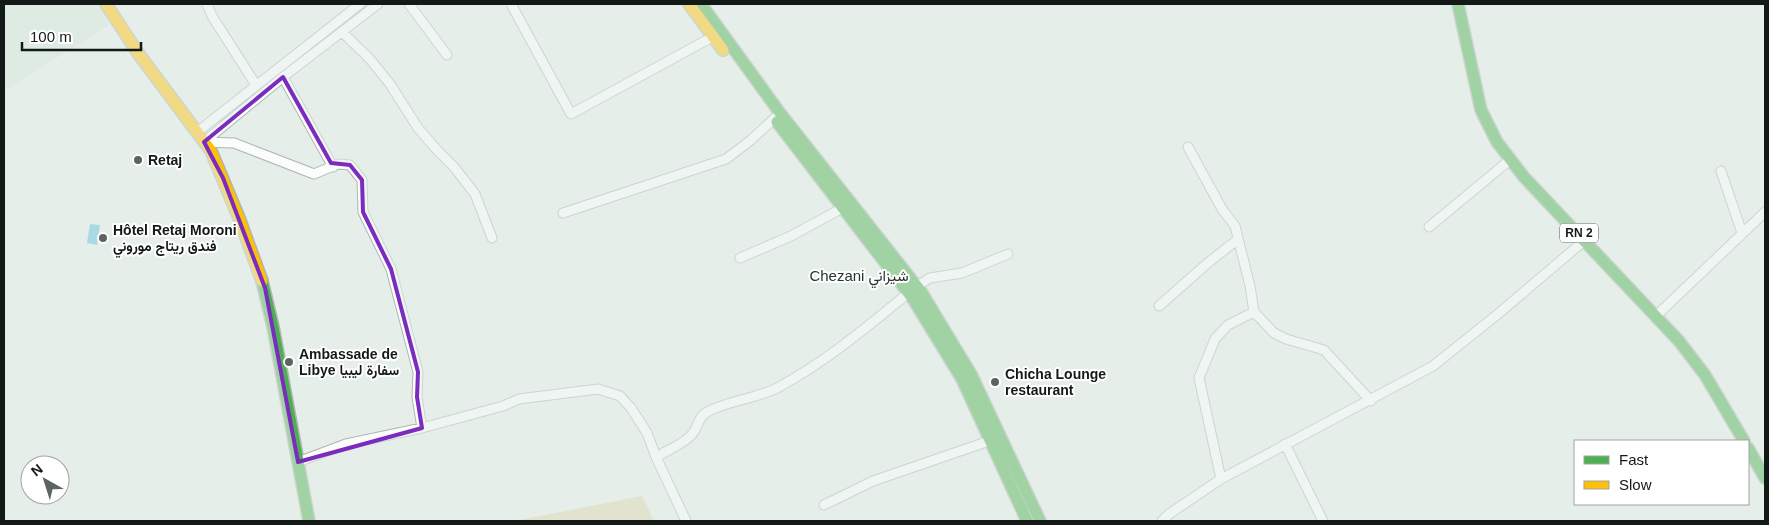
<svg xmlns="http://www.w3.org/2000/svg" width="1769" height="525" font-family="Helvetica,Vazirmatn,sans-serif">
  <rect width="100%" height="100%" fill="#e5eee9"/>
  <!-- built -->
  <path fill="#d5e6dc" d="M4,4H100L109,25L4,91Z"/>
  <!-- green -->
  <path fill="#ded5b0" d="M642,496L654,521H514Z"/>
  <!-- water -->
  <path fill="#61c0de" d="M90,224L100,225L97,245L87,243Z"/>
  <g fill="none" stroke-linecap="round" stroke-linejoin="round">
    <defs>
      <path id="street" d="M207,4L212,16L256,85
        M409,4L447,55
        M511,4L571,114L716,35
        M342,32L369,58L390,84L418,128L436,149L454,167L475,194L492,238
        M283,77L333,167
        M196,133L360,4
        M204,142L234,143L314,174L338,164L350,165L362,180L363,212L391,269L418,372L417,397L422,428
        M204,142L283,77L378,4
        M1188,147L1222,209L1235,226L1250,286L1254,312L1274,333L1286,339L1324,350L1371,401
        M1721,171L1742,233
        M563,213L726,159L751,140L779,114
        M1429,227L1511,159
        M740,258L791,236L848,205
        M1159,306L1209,262L1237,240
        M1656,316L1765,212
        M1285,444L1323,521
        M656,457C666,451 679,446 688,438C699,431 696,418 707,412C729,400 757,399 779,387C829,360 873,322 917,286L930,278L962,273L1008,254
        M298,462L346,444L422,428L503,406L519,399L598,389L620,396L631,408L647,433L656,457L686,521
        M1221,479L1199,378L1215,339L1228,325L1254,312
        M824,505L873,481L995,439
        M1162,521L1169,514L1221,479L1433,366L1498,314L1585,240"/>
      <path id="fast" d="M701,4L780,113L922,293L971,374L1040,521
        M1458,4L1481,110L1497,142L1524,177L1679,341L1705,375L1744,441
        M777,122L913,299L962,379L1027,521
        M262,281L273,327L309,521
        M1748,448L1765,478"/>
      <path id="slow" d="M106,4L138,53L211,151L239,218L262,281
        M689,4L723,50"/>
    </defs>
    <!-- street casing -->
    <use href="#street" stroke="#afb6b2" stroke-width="11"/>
    <!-- fast casing -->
    <use href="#fast" stroke="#afb6b2" stroke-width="14"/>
    <!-- slow casing -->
    <use href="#slow" stroke="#afb6b2" stroke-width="14"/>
    <!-- street -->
    <use href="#street" stroke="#fbfcfc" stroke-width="9"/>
    <!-- fast -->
    <use href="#fast" stroke="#4caf50" stroke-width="11"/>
    <!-- slow -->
    <use href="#slow" stroke="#ffc107" stroke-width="11"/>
  </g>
  <!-- marked area -->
  <path d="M0 0H1769V525H0ZM283,77L331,163L350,165L362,180L363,212L391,269L418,372L417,397L422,428L298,462L265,288L223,178L204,142Z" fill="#e5eee9" fill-opacity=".55" fill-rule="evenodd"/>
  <path fill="none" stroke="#7b2cbf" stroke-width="4" stroke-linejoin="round" d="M283,77L331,163L350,165L362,180L363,212L391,269L418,372L417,397L422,428L298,462L265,288L223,178L204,142Z"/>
  <!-- markers -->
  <g fill="#5c6460" stroke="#fff" stroke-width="2">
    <circle cx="138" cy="160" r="5"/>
    <circle cx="103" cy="238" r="5"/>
    <circle cx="289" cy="362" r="5"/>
    <circle cx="995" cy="382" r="5"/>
  </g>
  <g text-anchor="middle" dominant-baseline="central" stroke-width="4" stroke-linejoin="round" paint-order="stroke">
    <!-- shield labels -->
    <rect fill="#fff" stroke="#5a5e5c" stroke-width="1" x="1560" y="223.5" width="38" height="19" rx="4"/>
    <g font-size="12" font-weight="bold" fill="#131916">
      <text x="1579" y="233">RN 2</text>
    </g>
    <!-- poi labels -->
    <g font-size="14" font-weight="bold" fill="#131916" stroke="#fff" text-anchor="start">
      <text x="148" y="160">Retaj</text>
      <text x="113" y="230">Hôtel Retaj Moroni<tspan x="113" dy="16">فندق ريتاج موروني</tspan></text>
      <text x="299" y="354">Ambassade de<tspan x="299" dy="16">Libye سفارة ليبيا</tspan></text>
      <text x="1005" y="374">Chicha Lounge<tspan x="1005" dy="16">restaurant</tspan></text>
    </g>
    <!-- neighbourhood labels -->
    <g font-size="15" fill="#26342c" stroke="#fff">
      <text x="859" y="275">Chezani شيزاني</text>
    </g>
  </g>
  <!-- border -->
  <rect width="1769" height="525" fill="none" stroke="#131916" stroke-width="10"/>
  <!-- legend -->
  <rect x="1574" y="440" width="175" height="65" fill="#ffffff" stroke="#a1a3a2"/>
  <rect x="1584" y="456" width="25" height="8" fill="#4caf50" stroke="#a1a3a2"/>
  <text x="1619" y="465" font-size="15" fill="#131916">Fast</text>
  <rect x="1584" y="481" width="25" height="8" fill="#ffc107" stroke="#a1a3a2"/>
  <text x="1619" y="490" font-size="15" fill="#131916">Slow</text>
  <!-- north arrow -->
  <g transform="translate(45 480) rotate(321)"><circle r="24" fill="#ffffff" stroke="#a1a3a2"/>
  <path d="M0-4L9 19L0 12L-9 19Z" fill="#5c6460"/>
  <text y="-8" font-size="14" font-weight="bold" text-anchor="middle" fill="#131916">N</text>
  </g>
  <!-- scale -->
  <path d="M22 42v8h119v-8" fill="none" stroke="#131916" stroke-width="2.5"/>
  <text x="30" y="42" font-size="15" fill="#131916" stroke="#ffffff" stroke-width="4" paint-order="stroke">100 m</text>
</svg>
